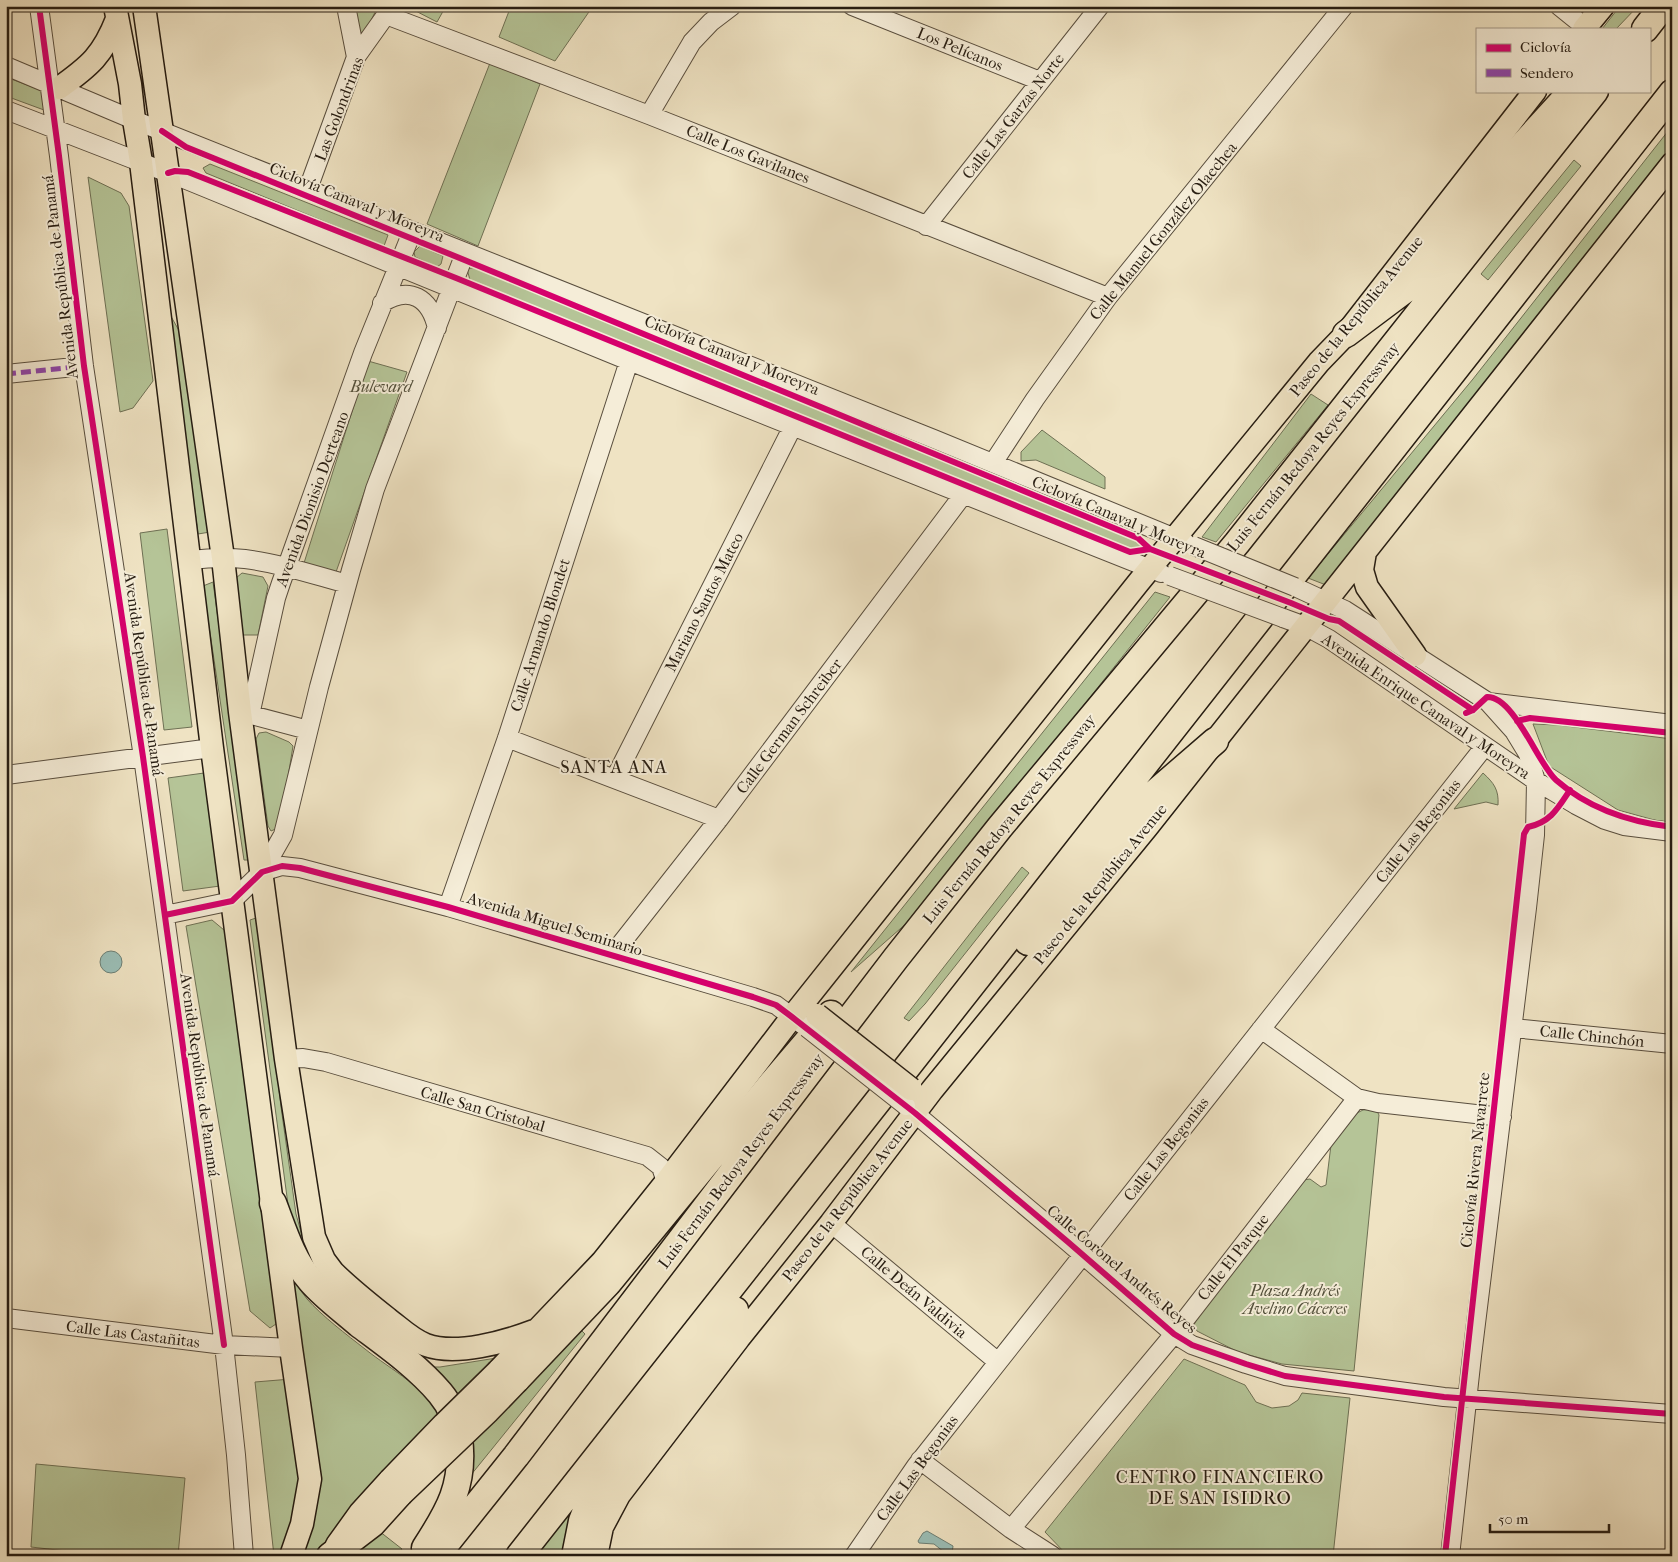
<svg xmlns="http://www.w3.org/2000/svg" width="1678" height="1562" font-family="'IM FELL French Canon',serif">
  <rect width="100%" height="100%" fill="#efe3c3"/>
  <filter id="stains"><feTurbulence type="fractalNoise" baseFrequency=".004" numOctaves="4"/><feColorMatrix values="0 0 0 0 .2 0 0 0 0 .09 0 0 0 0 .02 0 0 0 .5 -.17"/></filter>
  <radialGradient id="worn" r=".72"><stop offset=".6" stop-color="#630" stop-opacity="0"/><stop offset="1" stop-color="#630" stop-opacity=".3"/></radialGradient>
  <!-- green -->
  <path fill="#b5c497" stroke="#6e7054" d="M351,6H378L364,35L358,38Z
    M406,6H446L437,22Z
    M511,6H593L555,61L499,37Z
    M1620,6H1638L1616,29H1602Z
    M490,63L540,84L478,246L427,224Z
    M6,77L43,91L44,110L6,96Z
    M1672,126V156L1326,585L1308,578L1473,379Z
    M1574,160L1581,166L1488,280L1481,274Z
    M210,164L388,235L384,246L206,173L203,168Z
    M88,177L121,193L129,206L153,381L133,408L120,412Z
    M420,246L443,256L441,264L437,267L415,257L414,252Z
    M476,267L1139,542L1144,548L1135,552L470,280L467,269Z
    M169,313L185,341L210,532L198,534Z
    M368,361L407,372L336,572L304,563Z
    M1311,394L1328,405L1216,542L1202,537Z
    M1042,430L1105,477V489L1036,460L1021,461V452Z
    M167,529L192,727L164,730L140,533Z
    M242,573L263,577L268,586L258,635H241L236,578Z
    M213,582L251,860H244L203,586Z
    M1155,592L1170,597L917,914L851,972Z
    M1533,724L1558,725L1672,739V822L1658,821L1618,810L1549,766Z
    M266,732L289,742L293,746L280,827L271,831L268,826L256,739L259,733Z
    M204,773L220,886L183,891L168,778Z
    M1483,773C1494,783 1499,790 1498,805L1486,802L1454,809Z
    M1022,867L1029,873L925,1004L909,1021L904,1018Z
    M259,917L281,1107L296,1214L309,1261L289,1212L250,920Z
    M212,920L230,935L279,1322L270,1328L250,1311L186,926Z
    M1372,1109L1377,1111L1379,1115L1354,1371L1282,1364L1238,1352L1197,1331L1194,1325L1198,1315L1303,1180L1310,1179L1321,1187L1326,1185L1331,1145L1357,1113L1363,1110Z
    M288,1271C294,1280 300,1290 307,1299C322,1316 347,1335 365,1349C391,1370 428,1388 442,1421L368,1495L313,1556H300L313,1506Z
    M581,1330L585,1334L462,1486L468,1448Z
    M509,1356L455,1409L427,1367H440Z
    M1184,1359L1245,1385L1256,1402L1272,1408L1289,1406L1298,1400L1302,1393L1350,1398L1333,1556H1085L1066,1554L1045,1532Z
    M291,1379L304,1471L284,1556H274L255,1382Z
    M36,1464L185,1478L178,1556H110L31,1547Z
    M579,1501L566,1556H536Z
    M379,1531L402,1549L397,1556H355Z"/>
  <!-- water -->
  <path fill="#9abeb6" stroke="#6c7e74" d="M100 962a11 11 0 1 1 22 0a11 11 0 1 1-22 0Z
    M927,1531L953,1546L952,1554L949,1556L934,1544L919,1543L918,1541L923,1533Z"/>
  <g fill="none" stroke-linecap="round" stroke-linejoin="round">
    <defs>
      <path id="minor" d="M39,6L59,156L84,366L143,757L224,1345L236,1455L244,1556
        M346,6L356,57
        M852,6L1040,81
        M1559,6L1585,27
        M386,15L649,115L1108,297
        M6,66L134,120L934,439L1185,542
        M6,110L189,181L629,361L1161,573
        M649,115L692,42L711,22L732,6
        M308,189L356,57L386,15L390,6
        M926,226L1100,6
        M382,303C410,285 430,298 437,328
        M6,374L84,366
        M993,463L1035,399L1108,297L1344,6
        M190,560C208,558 226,557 245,559C279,563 314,575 347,584
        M1295,587L1345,610L1488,702L1514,731L1528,754L1536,781L1535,835L1527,908L1472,1356L1450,1556
        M1283,618L1305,626L1329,639L1536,781L1576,805L1605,820L1624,826L1672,832
        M1488,702L1672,724
        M240,712L308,730
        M250,715L276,598L281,583L363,353L412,232
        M507,738L719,819
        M6,775L212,748
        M615,778L793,426
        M262,872L283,835L319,687L351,570L375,489L465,253
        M448,907L507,738L629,361
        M165,915L232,901L262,872L282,866L300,868L448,907L753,997L776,1005L803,1025
        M612,955L719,819L963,495
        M1513,1028L1672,1044
        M1261,1029L1357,1098L1378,1103L1502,1117
        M286,1059L303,1058L326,1062L647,1156L661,1167L666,1182
        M906,1106L1068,1242L1174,1334L1192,1345L1246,1364L1285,1376L1444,1397L1672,1414
        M831,1223L998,1362
        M6,1318L224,1345L291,1348
        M920,1460L1011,1529L1053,1556
        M1011,1529L1174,1334L1357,1098
        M854,1556L916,1466L1485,746"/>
      <path id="major" d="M115,6L130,84L134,120L141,162L212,748L291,1348L310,1479L302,1524L291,1556
        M144,6L223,558L240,712L286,1059L314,1237L324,1260L333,1272C350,1289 369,1304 388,1319C400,1328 412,1340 426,1345C456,1356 505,1342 534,1331
        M1584,29L1603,6
        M59,88C90,66 103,55 117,19
        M1365,552L1362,570L1367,587L1415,655
        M498,1371L602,1262L666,1182L792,1017L1138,583L1319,362L1346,334L1535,91
        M337,1545L360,1513L390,1480
        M596,1556L602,1527L619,1495L739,1338L831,1223L932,1090L1147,827L1672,164"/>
      <path id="highway" d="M1645,29L1663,6
        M1346,334L1406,289L1500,170L1572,91
        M1028,942L1134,811L1215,741
        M273,1203C283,1229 292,1260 311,1281C325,1297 343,1310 359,1324C387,1345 417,1366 440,1393C451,1406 457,1422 459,1438C465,1484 449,1511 425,1548
        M516,1380L608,1283L772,1083L831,1014
        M330,1556L372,1524L400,1493
        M436,1556L516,1456L896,958L1000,827L1237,543L1595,91
        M519,1556L881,1097L897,1080L1672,93
        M575,1556L582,1521L589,1503L735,1310"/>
    </defs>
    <!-- minor casing -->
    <use href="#minor" stroke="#594e3e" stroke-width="20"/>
    <!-- major casing -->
    <use href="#major" stroke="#271d12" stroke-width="25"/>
    <!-- highway casing -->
    <use href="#highway" stroke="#271d12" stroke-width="29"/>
    <!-- minor -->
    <use href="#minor" stroke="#f5edd8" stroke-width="18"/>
    <!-- major -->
    <use href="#major" stroke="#efe3c3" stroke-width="22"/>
    <!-- highway -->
    <use href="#highway" stroke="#efe3c3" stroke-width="26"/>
    <defs>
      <path id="minor-bridge" d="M1194,546L1295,587
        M1170,576L1283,618
        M807,1028L906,1106"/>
      <path id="major-bridge" d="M817,1015L911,1089
        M390,1480L444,1424L498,1371"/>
      <path id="highway-bridge" d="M400,1493L487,1410L516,1380"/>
    </defs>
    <!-- minor-bridge casing -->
    <use href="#minor-bridge" stroke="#594e3e" stroke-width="20" stroke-linecap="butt"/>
    <!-- major-bridge casing -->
    <use href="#major-bridge" stroke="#271d12" stroke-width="25" stroke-linecap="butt"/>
    <!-- highway-bridge casing -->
    <use href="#highway-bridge" stroke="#271d12" stroke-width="29" stroke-linecap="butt"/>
    <!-- minor-bridge -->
    <use href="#minor-bridge" stroke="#f5edd8" stroke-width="18"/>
    <!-- major-bridge -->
    <use href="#major-bridge" stroke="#efe3c3" stroke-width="22"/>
    <!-- highway-bridge -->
    <use href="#highway-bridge" stroke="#efe3c3" stroke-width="26"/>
    <!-- quiet -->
    <path stroke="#8e44ad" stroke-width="5" stroke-dasharray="10 5" stroke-linecap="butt" d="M6,374L84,366"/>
    <defs>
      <path id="cycleway" d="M39,6L59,156L84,366L143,757L224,1345
        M162,131L186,147L462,259L1138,538L1150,549L1291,603L1329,619L1339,621L1473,710
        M168,173L175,171L188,172L456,278L1130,552L1150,549
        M1466,713L1473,710L1487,697C1514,696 1538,764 1556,780C1589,809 1629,822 1672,827
        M1517,721L1530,718L1672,733
        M165,915L232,901L262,872L282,866L300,868L448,907L753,997L776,1005L792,1017L915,1113L1068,1242L1174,1334L1192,1345L1246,1364L1285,1376L1444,1397L1672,1414
        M1445,1556L1524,834L1528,827C1551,822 1558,808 1570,790"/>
    </defs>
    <!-- cycleway casing -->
    <use href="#cycleway" stroke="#f5edd8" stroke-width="9"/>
    <!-- cycleway -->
    <use href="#cycleway" stroke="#d6006c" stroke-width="6"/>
  </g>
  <g text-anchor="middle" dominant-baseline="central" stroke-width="4" stroke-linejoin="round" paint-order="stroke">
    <!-- street labels -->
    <g font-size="16" fill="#271d12" stroke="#f5edd8">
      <text transform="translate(960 49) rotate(22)">Los Pelícanos</text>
      <text transform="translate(339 109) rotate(-69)">Las Golondrinas</text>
      <text transform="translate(1013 116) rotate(-52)">Calle Las Garzas Norte</text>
      <text transform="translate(748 154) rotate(22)">Calle Los Gavilanes</text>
      <text transform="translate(357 202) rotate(22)">Ciclovía Canaval y Moreyra</text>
      <text transform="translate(1163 231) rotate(-51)">Calle Manuel González Olaechea</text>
      <text transform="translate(60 277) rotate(-97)">Avenida República de Panamá</text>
      <text transform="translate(1356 316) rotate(-51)">Paseo de la República Avenue</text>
      <text transform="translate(732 355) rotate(22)">Ciclovía Canaval y Moreyra</text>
      <text transform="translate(1313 447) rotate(-51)">Luis Fernán Bedoya Reyes Expressway</text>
      <text transform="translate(312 499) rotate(-70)">Avenida Dionisio Derteano</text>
      <text transform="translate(1119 517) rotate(23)">Ciclovía Canaval y Moreyra</text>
      <text transform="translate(704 602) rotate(-63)">Mariano Santos Mateo</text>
      <text transform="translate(540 635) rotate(-72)">Calle Armando Blondet</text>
      <text transform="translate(144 674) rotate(82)">Avenida República de Panamá</text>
      <text transform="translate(1426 706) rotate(34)">Avenida Enrique Canaval y Moreyra</text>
      <text transform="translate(789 726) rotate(-53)">Calle German Schreiber</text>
      <text transform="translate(1009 819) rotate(-51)">Luis Fernán Bedoya Reyes Expressway</text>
      <text transform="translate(1418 831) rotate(-52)">Calle Las Begonias</text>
      <text transform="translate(1100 884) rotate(-51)">Paseo de la República Avenue</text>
      <text transform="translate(555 924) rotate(17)">Avenida Miguel Seminario</text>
      <text transform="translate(1592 1036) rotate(6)">Calle Chinchón</text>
      <text transform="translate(200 1075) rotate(82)">Avenida República de Panamá</text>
      <text transform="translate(483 1109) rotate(16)">Calle San Cristobal</text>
      <text transform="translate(1166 1149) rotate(-52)">Calle Las Begonias</text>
      <text transform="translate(1475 1160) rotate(-84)">Ciclovía Rivera Navarrete</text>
      <text transform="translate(741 1161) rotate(-53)">Luis Fernán Bedoya Reyes Expressway</text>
      <text transform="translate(847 1200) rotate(-52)">Paseo de la República Avenue</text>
      <text transform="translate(1233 1257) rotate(-52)">Calle El Parque</text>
      <text transform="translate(1122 1269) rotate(40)">Calle Coronel Andrés Reyes</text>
      <text transform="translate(914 1292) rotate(40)">Calle Deán Valdivia</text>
      <text transform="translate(133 1334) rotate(7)">Calle Las Castañitas</text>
      <text transform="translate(917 1468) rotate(-54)">Calle Las Begonias</text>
    </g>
    <!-- park labels -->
    <g font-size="16" font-style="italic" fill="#524f3a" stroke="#f5edd8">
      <text x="381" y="386">Bulevard</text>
      <text x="1295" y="1290">Plaza Andrés<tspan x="1295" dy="18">Avelino Cáceres</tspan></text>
    </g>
    <!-- neighbourhood labels -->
    <g font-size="18" letter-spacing="1" fill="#271d12" stroke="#f5edd8">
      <text x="614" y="767">SANTA ANA</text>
      <text x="1220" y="1477">CENTRO FINANCIERO<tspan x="1220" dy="21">DE SAN ISIDRO</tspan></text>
    </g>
  </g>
  <!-- margin -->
  <rect width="1678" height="1562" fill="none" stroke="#efe3c3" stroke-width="25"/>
  <rect x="8" y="8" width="1663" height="1547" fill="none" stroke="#271d12" stroke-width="2.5"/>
  <rect x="12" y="12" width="1653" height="1537" fill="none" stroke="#271d12"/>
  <!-- legend -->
  <rect x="1476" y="28" width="175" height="65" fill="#f5edd8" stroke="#a39a89"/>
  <rect x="1486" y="44" width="25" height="8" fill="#d6006c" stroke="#a39a89"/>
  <text x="1520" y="52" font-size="15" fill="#271d12">Ciclovía</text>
  <rect x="1486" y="69" width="25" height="8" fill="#8e44ad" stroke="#a39a89"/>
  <text x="1520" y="78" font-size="15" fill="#271d12">Sendero</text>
  <!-- scale -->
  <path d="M1490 1524v8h119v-8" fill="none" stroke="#271d12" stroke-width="2.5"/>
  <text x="1498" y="1524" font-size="15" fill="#271d12" stroke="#f5edd8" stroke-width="4" paint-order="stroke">50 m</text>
  <rect width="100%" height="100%" filter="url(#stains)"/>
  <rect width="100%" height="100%" fill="url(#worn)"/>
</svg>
